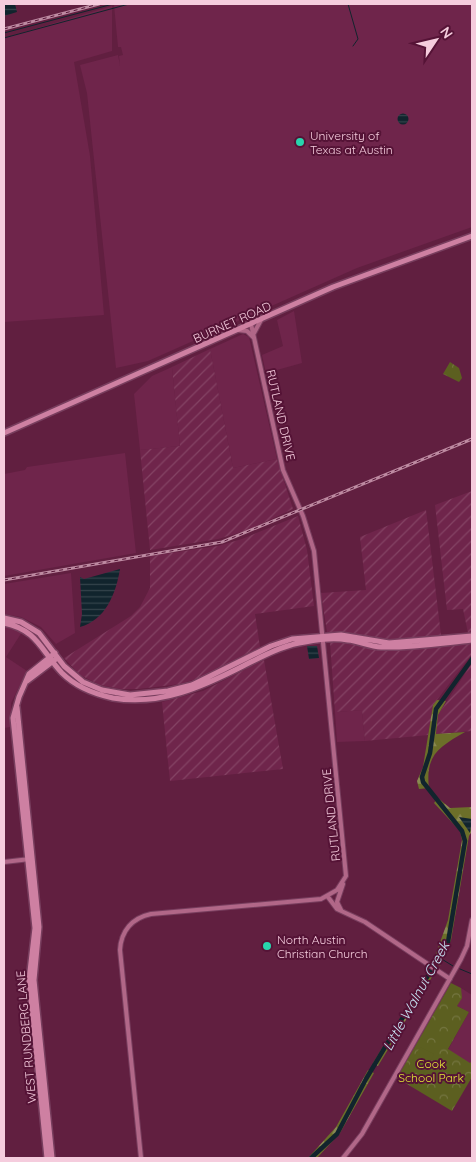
<svg xmlns="http://www.w3.org/2000/svg" width="476" height="1162" font-family="Quicksand,sans-serif">
  <defs>
    <pattern id="industrial-furrows" width="10" height="10" patternUnits="userSpaceOnUse" patternTransform="scale(1.25)"><rect width="10" height="10" fill="#6f254b"/><path d="M-1 1l2-2M0 10L10 0M9 11l2-2" fill="none" stroke="#844364"/></pattern>
    <pattern id="forest-firs" width="22" height="20" patternUnits="userSpaceOnUse" patternTransform="scale(1.25)"><rect width="22" height="20" fill="#6c6f29"/><path d="M5 1l3.5 6h-7zM16 11l3.5 6h-7z" fill="#898952"/></pattern>
    <pattern id="park-crowns" width="20" height="18" patternUnits="userSpaceOnUse" patternTransform="scale(1.25)"><rect width="20" height="18" fill="#5c5f20"/><path d="M2 6a3 3 0 1 1 6 0M12 15a3 3 0 1 1 6 0" fill="none" stroke="#747540"/></pattern>
    <pattern id="water-rules" width="6" height="5" patternUnits="userSpaceOnUse" patternTransform="scale(1.25)"><rect width="6" height="5" fill="#11242d"/><path d="M0 2.5h6" fill="none" stroke="#34434b"/></pattern>
  </defs>
  <rect width="100%" height="100%" fill="#611f40"/>
  <!-- built -->
  <path fill="#6f254b" d="M119,4H472V227L357,268L148,361L116,368L87,93L80,65L118,55L120,66L119,56L123,55L121,47H118L114,5Z
    M112,6V51L74,62L90,156L104,315L4,322V38Z
    M294,311L302,363L266,373L262,355L283,346L277,320Z
    M243,334L249,337L277,459L233,468L210,349Z
    M172,367L180,446L140,450L134,394L152,376Z
    M125,453L136,553L4,576V474L25,470L27,467Z
    M71,573L75,633L56,644L41,627L21,617L4,614V584Z
    M4,626L22,632L6,657L27,671L11,703V727L4,728Z
    M362,710L365,741L337,742L335,712Z
    M461,988L472,995V1065L448,1050L469,1012L457,1006L461,998Z"/>
  <!-- industrial -->
  <path fill="url(#industrial-furrows)" d="M210,349L233,468L277,459L293,509L248,530L218,539L150,550L140,450L180,446L172,367Z
    M472,491V632L468,633L463,609L447,610L435,505Z
    M426,510L441,635L385,640L346,632H327L321,593L366,590L360,537Z
    M298,516L307,550L314,606L255,614L260,647L199,678L180,684L138,689H121L100,685L80,675L64,658L131,616L140,607L150,588V556L218,546L242,539Z
    M330,642H345L376,650H395L472,642V654L433,705L428,735L365,741L362,710L335,712Z
    M264,660L283,769L170,781L162,702L203,691Z
    M472,663V731L436,734L438,715Z"/>
  <!-- forest -->
  <path fill="url(#forest-firs)" d="M437,700L446,701L438,715L436,734L465,732C439,747 425,755 429,788L419,789L417,781L423,767L433,705Z
    M438,798L450,808L472,807V831L469,836L451,940L440,966L433,962L448,920L462,840L460,831L434,803Z
    M430,969L435,972L378,1066L373,1063Z
    M368,1070L374,1073L340,1133L317,1158H308L336,1127Z"/>
  <!-- park -->
  <path fill="url(#park-crowns)" d="M450,362L459,368L462,378L459,382L443,374Z
    M451,983L461,988L462,998L457,1006L469,1012L448,1049L470,1063L472,1061V1077L452,1111L397,1078Z"/>
  <!-- garden -->
  <path fill="#5c5f20" d="M420,1047L434,1054L422,1076L408,1068Z"/>
  <!-- water -->
  <path fill="url(#water-rules)" d="M4,4H15L17,12L4,16Z
    M397.5 119a5.5 5.5 0 1 1 11 0a5.5 5.5 0 1 1-11 0Z
    M120,569C116,593 106,620 80,627L82,614L80,577L84,579Z
    M307,646H317L319,658L309,659Z
    M459,817L472,819L470,833Z"/>
  <g fill="none" stroke-linecap="round" stroke-linejoin="round">
    <!-- stream -->
    <path stroke="#11242d" stroke-width="1" d="M348,4L358,39L353,46
      M4,33L113,4
      M4,38L129,4
      M440,958L453,966
      M460,969L472,974"/>
    <!-- river -->
    <path stroke="#11242d" stroke-width="4.5" d="M311,1158L337,1134L366,1079L448,942L465,841L462,831L423,782L422,777L430,753L436,709L472,659"/>
    <defs>
      <path id="minor" d="M238,330L247,331L253,337
        M254,333L261,320
        M4,862L30,859
        M328,897L337,909L365,922L450,979
        M341,910L337,902L343,884
        M141,1158L120,950C121,931 132,918 151,914L321,899L337,890L346,876L314,551L303,516L283,470L251,324
        M343,1158L362,1134L461,959L467,946L472,920"/>
      <path id="major" d="M4,433L333,287L472,236
        M4,618L21,622L39,633L64,666L83,682L102,690L130,695L168,691L192,685L271,646L292,639L341,635L389,643L472,636
        M4,623C38,630 41,651 62,673C76,687 94,694 113,698C160,706 202,687 243,666C261,657 279,647 299,643C315,640 332,637 348,640C359,641 370,647 381,647C411,648 442,643 472,640
        M27,681L56,659
        M17,707L39,927L34,980L52,1158
        M47,1158L29,980L35,928L13,718L19,697L29,674L55,653"/>
    </defs>
    <!-- minor casing -->
    <use href="#minor" stroke="#783e5e" stroke-width="6"/>
    <!-- major casing -->
    <use href="#major" stroke="#783e5e" stroke-width="8"/>
    <!-- minor -->
    <use href="#minor" stroke="#b16788" stroke-width="4"/>
    <!-- major -->
    <use href="#major" stroke="#ce80a2" stroke-width="5"/>
    <defs>
      <path id="rail" d="M4,29L99,4
        M4,580L222,542L472,439"/>
    </defs>
    <!-- rail casing -->
    <use href="#rail" stroke="#bd8aa1" stroke-width="3"/>
    <!-- rail -->
    <use href="#rail" stroke="#551336" stroke-width="1" stroke-dasharray="4" stroke-linecap="butt"/>
  </g>
  <!-- markers -->
  <g fill="#28d5ad" stroke="#551336" stroke-width="2">
    <circle cx="300" cy="142" r="5"/>
    <circle cx="267" cy="946" r="5"/>
  </g>
  <g text-anchor="middle" dominant-baseline="central" stroke-width="4" stroke-linejoin="round" paint-order="stroke">
    <!-- poi labels -->
    <g font-size="12" fill="#f5ccdd" stroke="#551336" text-anchor="start">
      <text x="310" y="135">University of<tspan x="310" dy="14">Texas at Austin</tspan></text>
      <text x="277" y="939">North Austin<tspan x="277" dy="14">Christian Church</tspan></text>
    </g>
    <!-- street labels -->
    <g font-size="12" fill="#f5ccdd" stroke="#551336">
      <text transform="translate(232 322) rotate(-24)">BURNET ROAD</text>
      <text transform="translate(281 415) rotate(77)">RUTLAND DRIVE</text>
      <text transform="translate(331 815) rotate(-96)">RUTLAND DRIVE</text>
      <text transform="translate(26 1037) rotate(-95)">WEST RUNDBERG LANE</text>
    </g>
    <!-- park labels -->
    <g font-size="12" fill="#e0e736" stroke="#551336">
      <text x="431" y="1063">Cook<tspan x="431" dy="14">School Park</tspan></text>
    </g>
    <!-- water labels -->
    <g font-size="14" font-style="italic" fill="#c9e5f5" stroke="#551336">
      <text transform="translate(416 996) rotate(-61)">Little Walnut Creek</text>
    </g>
  </g>
  <!-- border -->
  <rect width="476" height="1162" fill="none" stroke="#f5ccdd" stroke-width="10"/>
  <!-- north arrow -->
  <g transform="translate(436 40) rotate(55)" stroke="#551336" stroke-width="4" paint-order="stroke">
  <path d="M0-4L9 19L0 12L-9 19Z" fill="#f5ccdd"/>
  <text y="-8" font-size="14" font-weight="bold" text-anchor="middle" fill="#f5ccdd">N</text>
  </g>
</svg>
